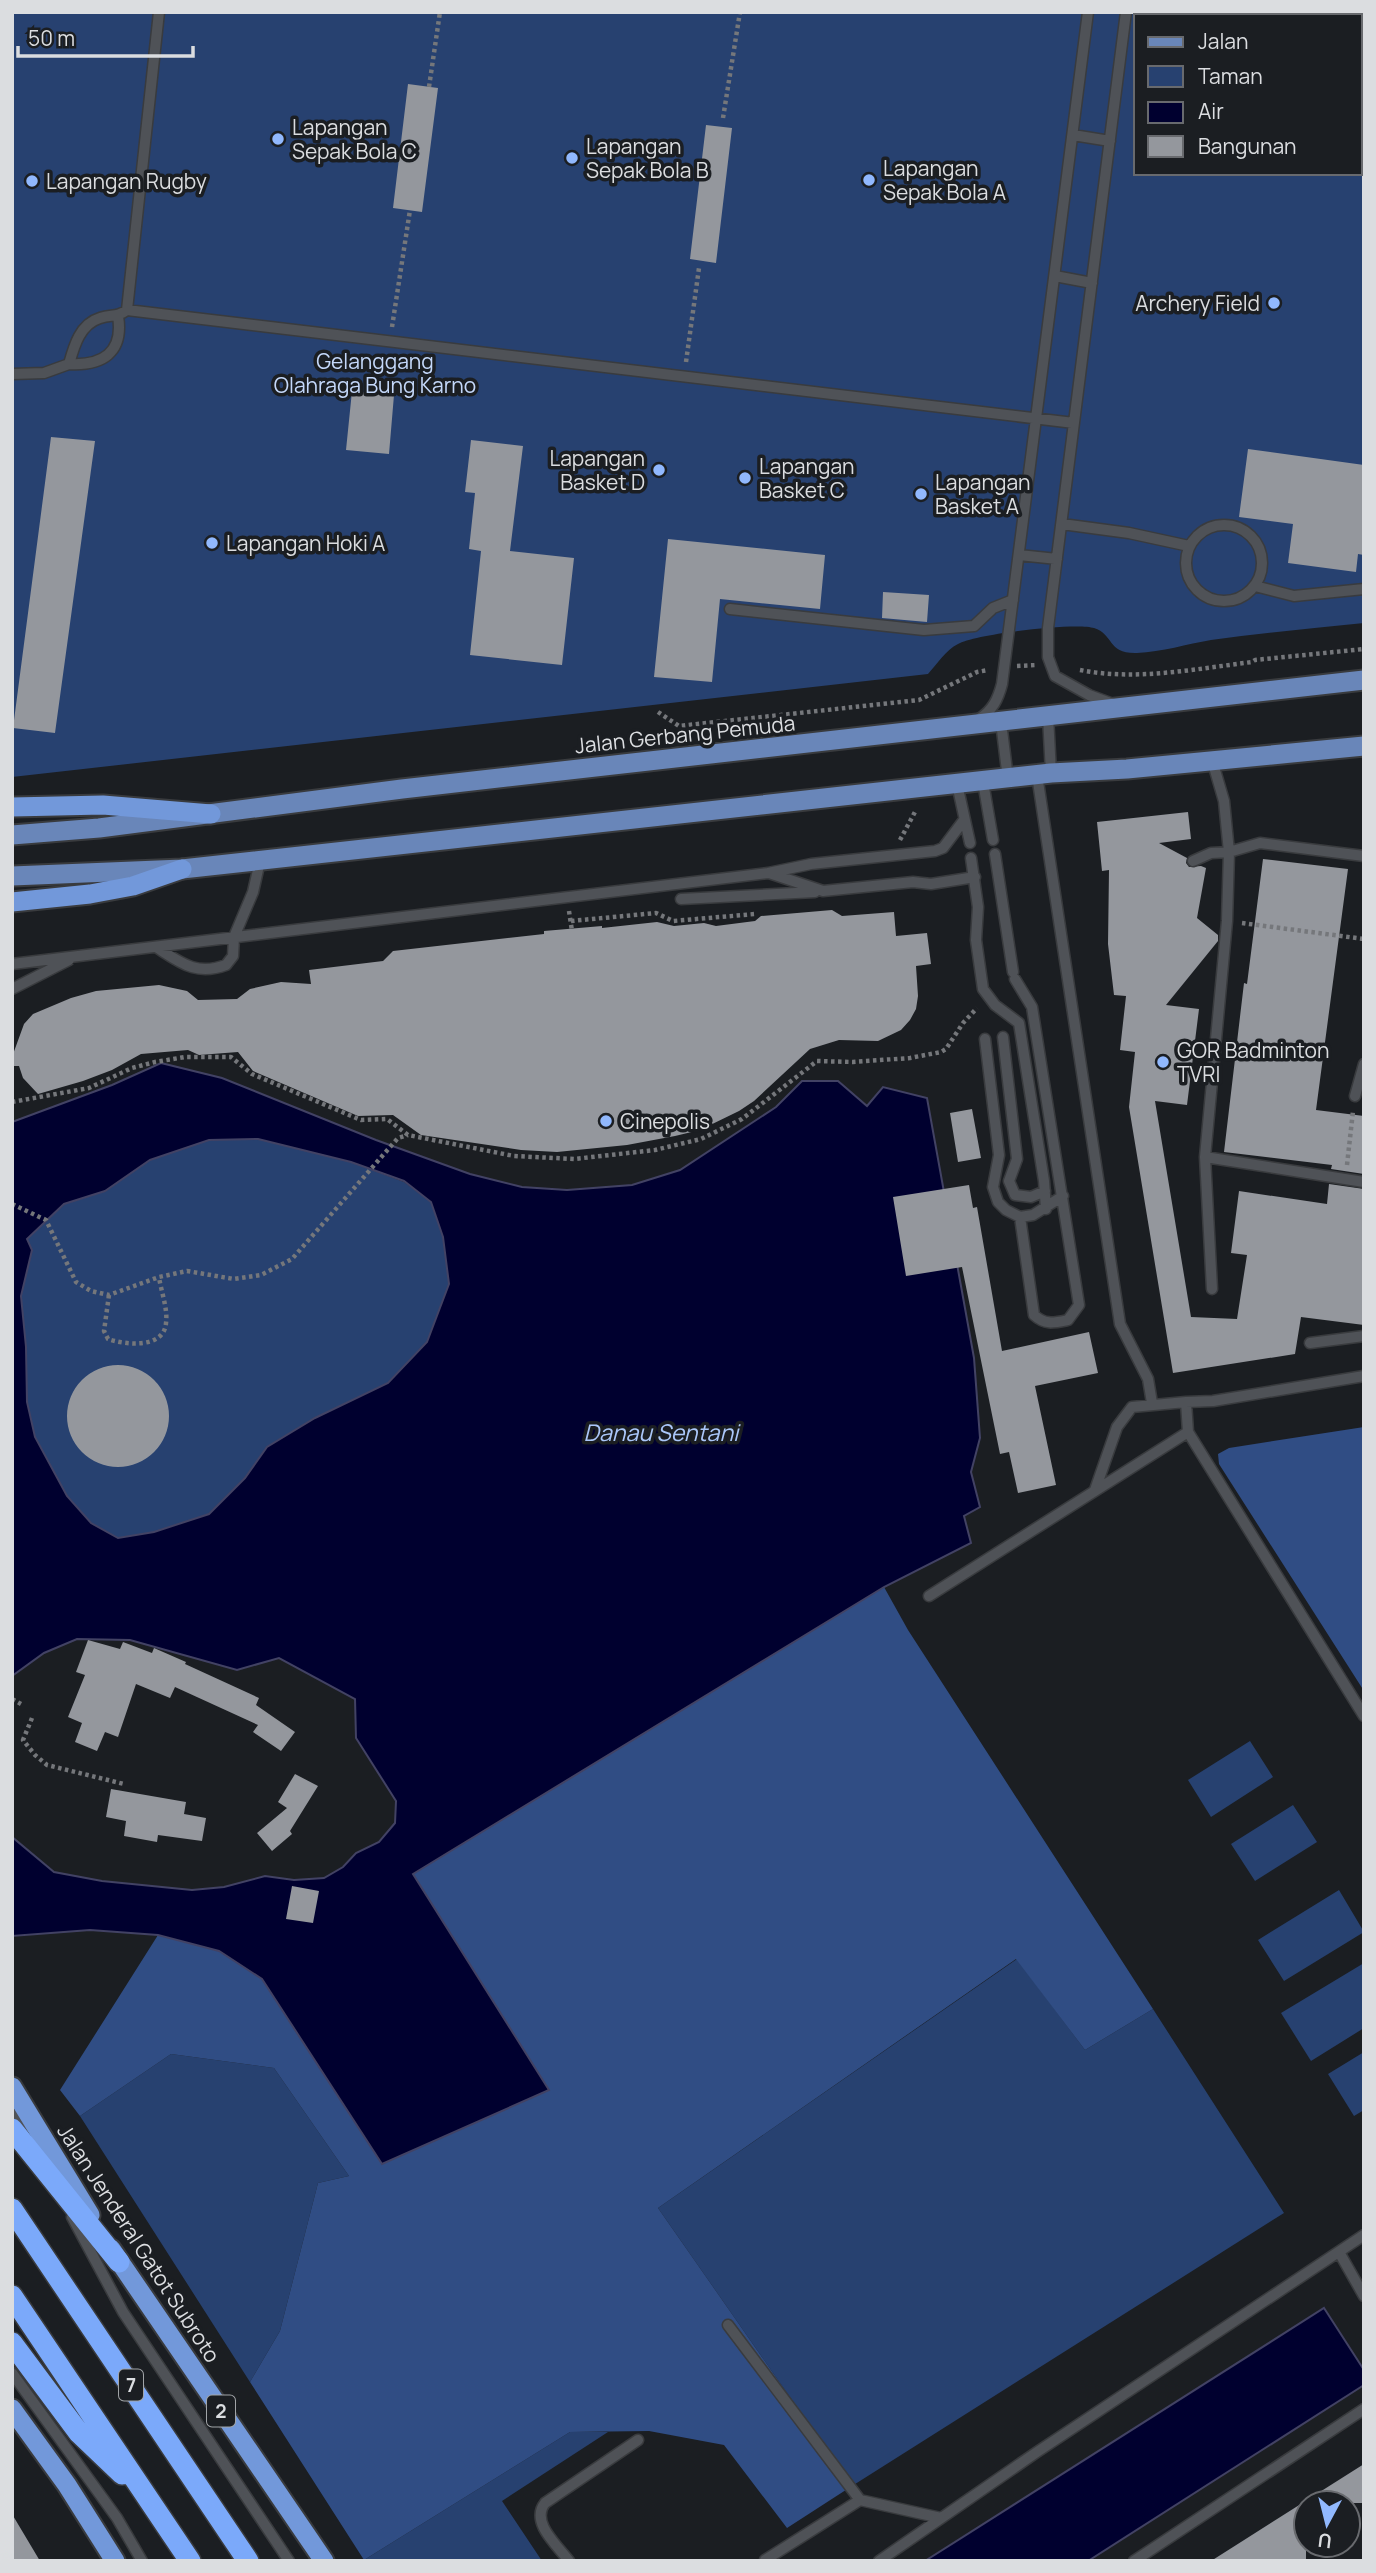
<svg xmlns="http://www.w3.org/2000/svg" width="1376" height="2573" font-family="Manrope,sans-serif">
  <rect width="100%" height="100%" fill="#1b1e22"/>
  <!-- green -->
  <path fill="#274170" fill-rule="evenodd" d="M12,12H1364V623C1313,628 1261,633 1211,640C1187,644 1162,652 1137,653C1107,654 1114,634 1094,628C1076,622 975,634 958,644C946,650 937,664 928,674L12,777ZM1136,16H1360V173H1136Z
    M258,1139L351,1162L404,1182L431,1202L443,1237L449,1284L427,1342L388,1383L315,1418L267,1447L245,1478L209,1514L154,1532L118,1538L91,1523L67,1496L35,1437L27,1402L26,1347L21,1296L32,1250L26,1239L65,1204L106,1191L150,1160L209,1140Z
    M1250,1741L1273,1777L1211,1817L1188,1780Z
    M1293,1805L1317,1842L1255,1881L1231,1844Z
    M1339,1890L1364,1932L1284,1981L1258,1940Z
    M1017,1959L1085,2050L1153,2009L1284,2213L852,2486L658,2208Z
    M1364,1963V2028L1311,2061L1281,2013Z
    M1364,2052V2110L1354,2116L1328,2074Z
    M171,2054L274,2068L349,2176L318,2183L280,2331L250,2382L80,2116Z
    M570,2432H608L502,2501L542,2561L364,2560Z"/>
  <!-- forest -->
  <path fill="#304d84" d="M1364,1427V1691L1219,1464L1218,1454L1229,1448Z
    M884,1587L908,1630L1153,2009L1085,2050L1016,1959L658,2208L852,2486L787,2528L724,2445L649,2431L570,2432L364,2560L250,2382L280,2331L318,2183L349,2176L274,2068L171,2054L80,2116L60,2090L158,1935L219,1951L262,1979L382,2164L548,2090L413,1874Z"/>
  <!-- water -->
  <path fill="#00002f" stroke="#424264" stroke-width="2" fill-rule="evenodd" d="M161,1063L222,1078L376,1140L470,1174L522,1187L567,1190L632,1185L680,1170L776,1107L802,1081H838L867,1106L883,1087L927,1098L974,1358L980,1438L971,1472L980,1507L964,1516L971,1543L884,1587L413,1874L549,2090L382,2164L262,1979L219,1951L158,1935L90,1930L12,1936V1837L54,1872L102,1881L192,1890L224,1887L265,1876L294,1880L324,1878L343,1867L356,1853L379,1842L395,1823L396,1801L356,1738L355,1699L279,1658L237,1670L130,1640L77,1639L44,1653L12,1676V1122L112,1085ZM258,1139L351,1162L404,1181L431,1202L443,1237L449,1284L427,1342L388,1383L315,1418L267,1447L245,1478L209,1514L154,1532L118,1538L91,1523L67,1496L35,1437L27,1402L26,1347L21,1296L32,1250L27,1239L64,1204L105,1191L150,1160L209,1140Z
    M1324,2308L1364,2370V2385L1088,2561H925Z"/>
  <!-- building -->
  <path fill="#94979d" d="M408,84L438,88L422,212L393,208Z
    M706,125L732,128L716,263L690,259Z
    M352,391L394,395L389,454L346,450Z
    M51,437L95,441L55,733L13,728Z
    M471,440L523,446L510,551L574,558L562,665L470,655L481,551L469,549L475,493L465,492Z
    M1248,449L1364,465V555L1358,554L1356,572L1288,563L1293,524L1239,517Z
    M668,539L825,555L820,609L720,599L712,682L654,677Z
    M883,592L929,595L927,622L882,618Z
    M1188,812L1191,839L1159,843L1187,858L1186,863L1189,867L1201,866L1206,868L1197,918L1218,935V941L1166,1005L1199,1009L1187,1105L1155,1101L1191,1317L1237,1319L1247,1255L1231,1253L1239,1191L1327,1204L1329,1184L1364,1189V1325L1301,1317L1295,1354L1173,1373L1129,1107L1135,1052L1120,1050L1126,996L1114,995L1108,944L1109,870L1102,871L1097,822Z
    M1263,859L1348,869L1316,1110L1364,1116V1174L1331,1169L1332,1165L1224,1152L1244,983L1247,984Z
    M832,910L842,916L894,912L896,936L927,933L931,964L916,966L918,996L916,1009L910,1020L901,1030L878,1041L839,1040L810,1049L754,1101L739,1111L700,1130L675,1136L627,1145L557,1152L521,1150L421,1135L393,1115L358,1116L253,1071L238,1052L199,1055L188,1050L141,1054L112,1070L83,1081L38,1094L23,1078L19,1066H12V1057L24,1024L33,1014L71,998L96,991L159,985L187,991L198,1000L237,999L250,989L281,982L311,984L309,970L383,961L393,951L544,934V931L602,926V928L657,922L674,926L704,923L716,926L755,921L761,916Z
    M972,1109L981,1158L958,1162L950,1113Z
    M969,1185L973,1208L977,1207L1002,1351L1089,1332L1098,1373L1035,1386L1056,1485L1018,1493L1009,1452L1000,1454L962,1267L906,1276L893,1197Z
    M67 1416a51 51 0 1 1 102 0a51 51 0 1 1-102 0Z
    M88,1640L120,1649L123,1642L152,1653L154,1648L186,1662L185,1664L259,1698L256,1705L295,1732L281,1751L253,1732L258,1725L175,1687L170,1698L136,1684L118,1737L105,1732L97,1751L75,1742L82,1723L68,1717L85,1675L76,1672Z
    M295,1774L318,1786L290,1831L292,1834L272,1851L257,1833L287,1808L278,1802Z
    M111,1789L186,1802L184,1814L206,1818L202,1841L158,1835L157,1842L124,1836L126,1821L106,1817Z
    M292,1886L319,1891L313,1923L286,1919Z
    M1364,2464V2503H1306V2561H1211Z
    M12,2514L40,2561H12Z"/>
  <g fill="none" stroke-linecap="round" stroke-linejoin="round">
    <defs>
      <path id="service" d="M1073,135L1110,141
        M1055,276L1092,283
        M127,310L159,12
        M69,364C102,366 124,353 118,316
        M12,374L44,373L69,364C74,346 80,324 100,318C112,314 116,318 127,310L1074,423
        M1062,524L1129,533L1189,546
        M1186 563a38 38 0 1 1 76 0a38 38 0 1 1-76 0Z
        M1019,555L1057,559
        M1255,586L1294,596L1364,589
        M730,609L924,630L974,626L993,608L1013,600
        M1113,704L1089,695L1055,676L1048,657V628L1126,12
        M1048,716L1051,773
        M979,719C993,710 998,699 1002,684L1088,12
        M1001,722L1008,779
        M1212,760L1224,801L1229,852L1227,921L1205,1157L1364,1182
        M1037,775L1120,1324L1148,1379L1152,1403
        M983,782L993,840
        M957,784L970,843
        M995,854L1013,972
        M971,858L978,907L976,940L983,989L995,1005L1019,1023L1044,1181L1046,1209
        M1193,861L1211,853L1229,852L1260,843L1364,856
        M769,873L823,891L913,882L931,884L975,877
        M681,899L815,892
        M156,947C181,963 196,976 226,965L233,956L234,937L253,892L260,861
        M12,964L768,873L811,864L935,851L943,848L964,820
        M1015,979L1032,1007L1079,1305L1068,1320C1053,1323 1045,1325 1034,1315L1020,1217
        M12,989L69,960
        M1003,1037L1017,1159L1009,1181L1015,1195L1031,1197L1045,1191
        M985,1039L999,1155L993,1187L998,1202L1006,1210L1020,1217L1033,1215L1063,1196
        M1355,1096L1364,1064
        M1205,1157L1212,1289
        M1310,1343L1364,1336
        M1364,1376L1213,1401L1186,1402L1188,1432L1364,1716
        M1095,1490L1117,1427L1132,1407L1186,1402
        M929,1596L1188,1432
        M12,2114L24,2130
        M72,2217L123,2312L289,2561
        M1339,2252L1364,2296
        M728,2325L860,2500L941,2518
        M12,2373L117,2518L142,2561
        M765,2560L860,2500
        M569,2561C557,2545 530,2522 545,2503L638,2440
        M879,2561L1037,2452L1364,2235
        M1134,2561L1364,2409"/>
      <path id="primary" d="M12,835L99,828L402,789L1364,680
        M12,876L182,869L1051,773L1127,769L1364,746"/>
      <path id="trunk" d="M12,807L103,805L211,814
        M12,902L90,894L133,886L182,869
        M12,2087L90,2215
        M111,2249L324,2561
        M12,2409L67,2485L115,2561"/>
      <path id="motorway" d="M12,2129L119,2262
        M12,2209L248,2561
        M12,2296L190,2561
        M12,2343L79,2433L122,2474"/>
    </defs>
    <!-- service casing -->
    <use href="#service" stroke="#393b3e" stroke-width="13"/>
    <!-- primary casing -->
    <use href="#primary" stroke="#393b3e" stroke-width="23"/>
    <!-- trunk casing -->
    <use href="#trunk" stroke="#393b3e" stroke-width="23"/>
    <!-- motorway casing -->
    <use href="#motorway" stroke="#393b3e" stroke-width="24"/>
    <!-- path -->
    <path stroke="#75777b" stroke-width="4.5" stroke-dasharray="3.5 3.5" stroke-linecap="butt" d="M429,87L440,12
      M723,118L740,12
      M392,327L410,210
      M686,362L699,268
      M1017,666L1037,665
      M1080,670C1136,681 1195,669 1252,662L1255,660L1364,649
      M658,712L679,726L919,700L977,672L988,670
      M900,840L916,810
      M569,911L572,931
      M571,921L656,913L673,921L755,914
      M1242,923L1364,939
      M12,1102L89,1088L132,1068L155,1062L185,1057H231L252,1074L361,1120L387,1119L408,1135L514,1156L574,1159L655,1150L701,1139L742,1119L817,1061L853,1062L910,1058L941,1052L946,1049L963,1023L977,1008
      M1347,1165L1353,1111
      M12,1204L46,1220L76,1282L91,1291L109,1295L159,1277L187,1271L234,1279L261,1275L292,1259L398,1138L408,1135
      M109,1295L104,1331L108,1339C125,1345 164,1349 166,1323C168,1309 161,1291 159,1277
      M12,1699L21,1704
      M32,1718L23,1740L35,1755L47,1765L124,1784"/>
    <!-- service -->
    <use href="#service" stroke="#4f5257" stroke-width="10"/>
    <!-- primary -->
    <use href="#primary" stroke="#6986b9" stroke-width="19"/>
    <!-- trunk -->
    <use href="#trunk" stroke="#7298da" stroke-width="19"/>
    <!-- motorway -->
    <use href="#motorway" stroke="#7ba9fa" stroke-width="21"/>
  </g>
  <!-- markers -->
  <g fill="#91b8fd" stroke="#1b1e22" stroke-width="2.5">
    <circle cx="278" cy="139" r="7"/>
    <circle cx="572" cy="158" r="7"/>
    <circle cx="869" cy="180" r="7"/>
    <circle cx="32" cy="181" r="7"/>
    <circle cx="1274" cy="303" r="7"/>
    <circle cx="659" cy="470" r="7"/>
    <circle cx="745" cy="478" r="7"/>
    <circle cx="921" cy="494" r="7"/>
    <circle cx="212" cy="543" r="7"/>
    <circle cx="1163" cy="1062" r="7"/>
    <circle cx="606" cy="1121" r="7"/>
  </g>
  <g text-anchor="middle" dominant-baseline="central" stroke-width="7" stroke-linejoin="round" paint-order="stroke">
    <!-- shield labels -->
    <g fill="#1b1e22" stroke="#a1a4a7" stroke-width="2">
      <rect x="119" y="2369.5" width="24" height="31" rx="5"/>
      <rect x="207" y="2395.5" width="28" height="31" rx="5"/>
    </g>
    <g font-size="19" font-weight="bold" fill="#dbdde0">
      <text x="131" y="2385">7</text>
      <text x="221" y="2411">2</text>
    </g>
    <!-- poi labels -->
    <g font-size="21" fill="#dbdde0" stroke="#1b1e22" text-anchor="start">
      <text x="292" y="127">Lapangan<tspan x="292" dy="24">Sepak Bola C</tspan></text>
      <text x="586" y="146">Lapangan<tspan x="586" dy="24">Sepak Bola B</tspan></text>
      <text x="883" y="168">Lapangan<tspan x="883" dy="24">Sepak Bola A</tspan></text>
      <text x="46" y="181">Lapangan Rugby</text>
      <text x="1260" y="303" text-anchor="end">Archery Field</text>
      <text x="645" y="458" text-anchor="end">Lapangan<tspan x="645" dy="24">Basket D</tspan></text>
      <text x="759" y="466">Lapangan<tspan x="759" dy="24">Basket C</tspan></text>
      <text x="935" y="482">Lapangan<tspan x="935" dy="24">Basket A</tspan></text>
      <text x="226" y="543">Lapangan Hoki A</text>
      <text x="1177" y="1050">GOR Badminton<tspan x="1177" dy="24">TVRI</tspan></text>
      <text x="620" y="1121">Cinepolis</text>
    </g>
    <!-- park labels -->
    <g font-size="21" fill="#c4d8fa" stroke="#1b1e22">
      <text x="375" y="361">Gelanggang<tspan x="375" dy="24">Olahraga Bung Karno</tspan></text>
    </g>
    <!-- street labels -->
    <g font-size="21" fill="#dbdde0" stroke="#1b1e22">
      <text transform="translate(685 734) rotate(-6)">Jalan Gerbang Pemuda</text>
      <text transform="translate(139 2243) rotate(57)">Jalan Jenderal Gatot Subroto</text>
    </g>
    <!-- water labels -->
    <g font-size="23" font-style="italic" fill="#abc7f9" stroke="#1b1e22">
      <text x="661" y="1432">Danau Sentani</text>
    </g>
  </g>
  <!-- border -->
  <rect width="1376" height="2573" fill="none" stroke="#dbdde0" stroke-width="28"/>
  <!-- legend -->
  <rect x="1134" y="14" width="228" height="161" fill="#1b1e22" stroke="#686a6e" stroke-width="2"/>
  <rect x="1148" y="37" width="35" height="10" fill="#6986b9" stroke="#686a6e" stroke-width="2"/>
  <text x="1198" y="49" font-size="21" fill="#dbdde0">Jalan</text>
  <rect x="1148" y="66" width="35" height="21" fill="#274170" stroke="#686a6e" stroke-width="2"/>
  <text x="1198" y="84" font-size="21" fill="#dbdde0">Taman</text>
  <rect x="1148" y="102" width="35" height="21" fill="#00002f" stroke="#686a6e" stroke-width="2"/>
  <text x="1198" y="119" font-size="21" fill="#dbdde0">Air</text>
  <rect x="1148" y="136" width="35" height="21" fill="#94979d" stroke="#686a6e" stroke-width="2"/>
  <text x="1198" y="154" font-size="21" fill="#dbdde0">Bangunan</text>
  <!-- north arrow -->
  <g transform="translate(1327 2524) rotate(187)"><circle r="33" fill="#1b1e22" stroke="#686a6e" stroke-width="2"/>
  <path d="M0-5L12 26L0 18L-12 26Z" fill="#91b8fd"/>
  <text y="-10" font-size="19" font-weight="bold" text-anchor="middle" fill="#dbdde0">U</text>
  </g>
  <!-- scale -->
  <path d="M18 46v10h175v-10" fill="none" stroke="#dbdde0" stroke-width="3.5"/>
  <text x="28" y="46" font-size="21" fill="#dbdde0" stroke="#1b1e22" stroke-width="5" paint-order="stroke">50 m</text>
</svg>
